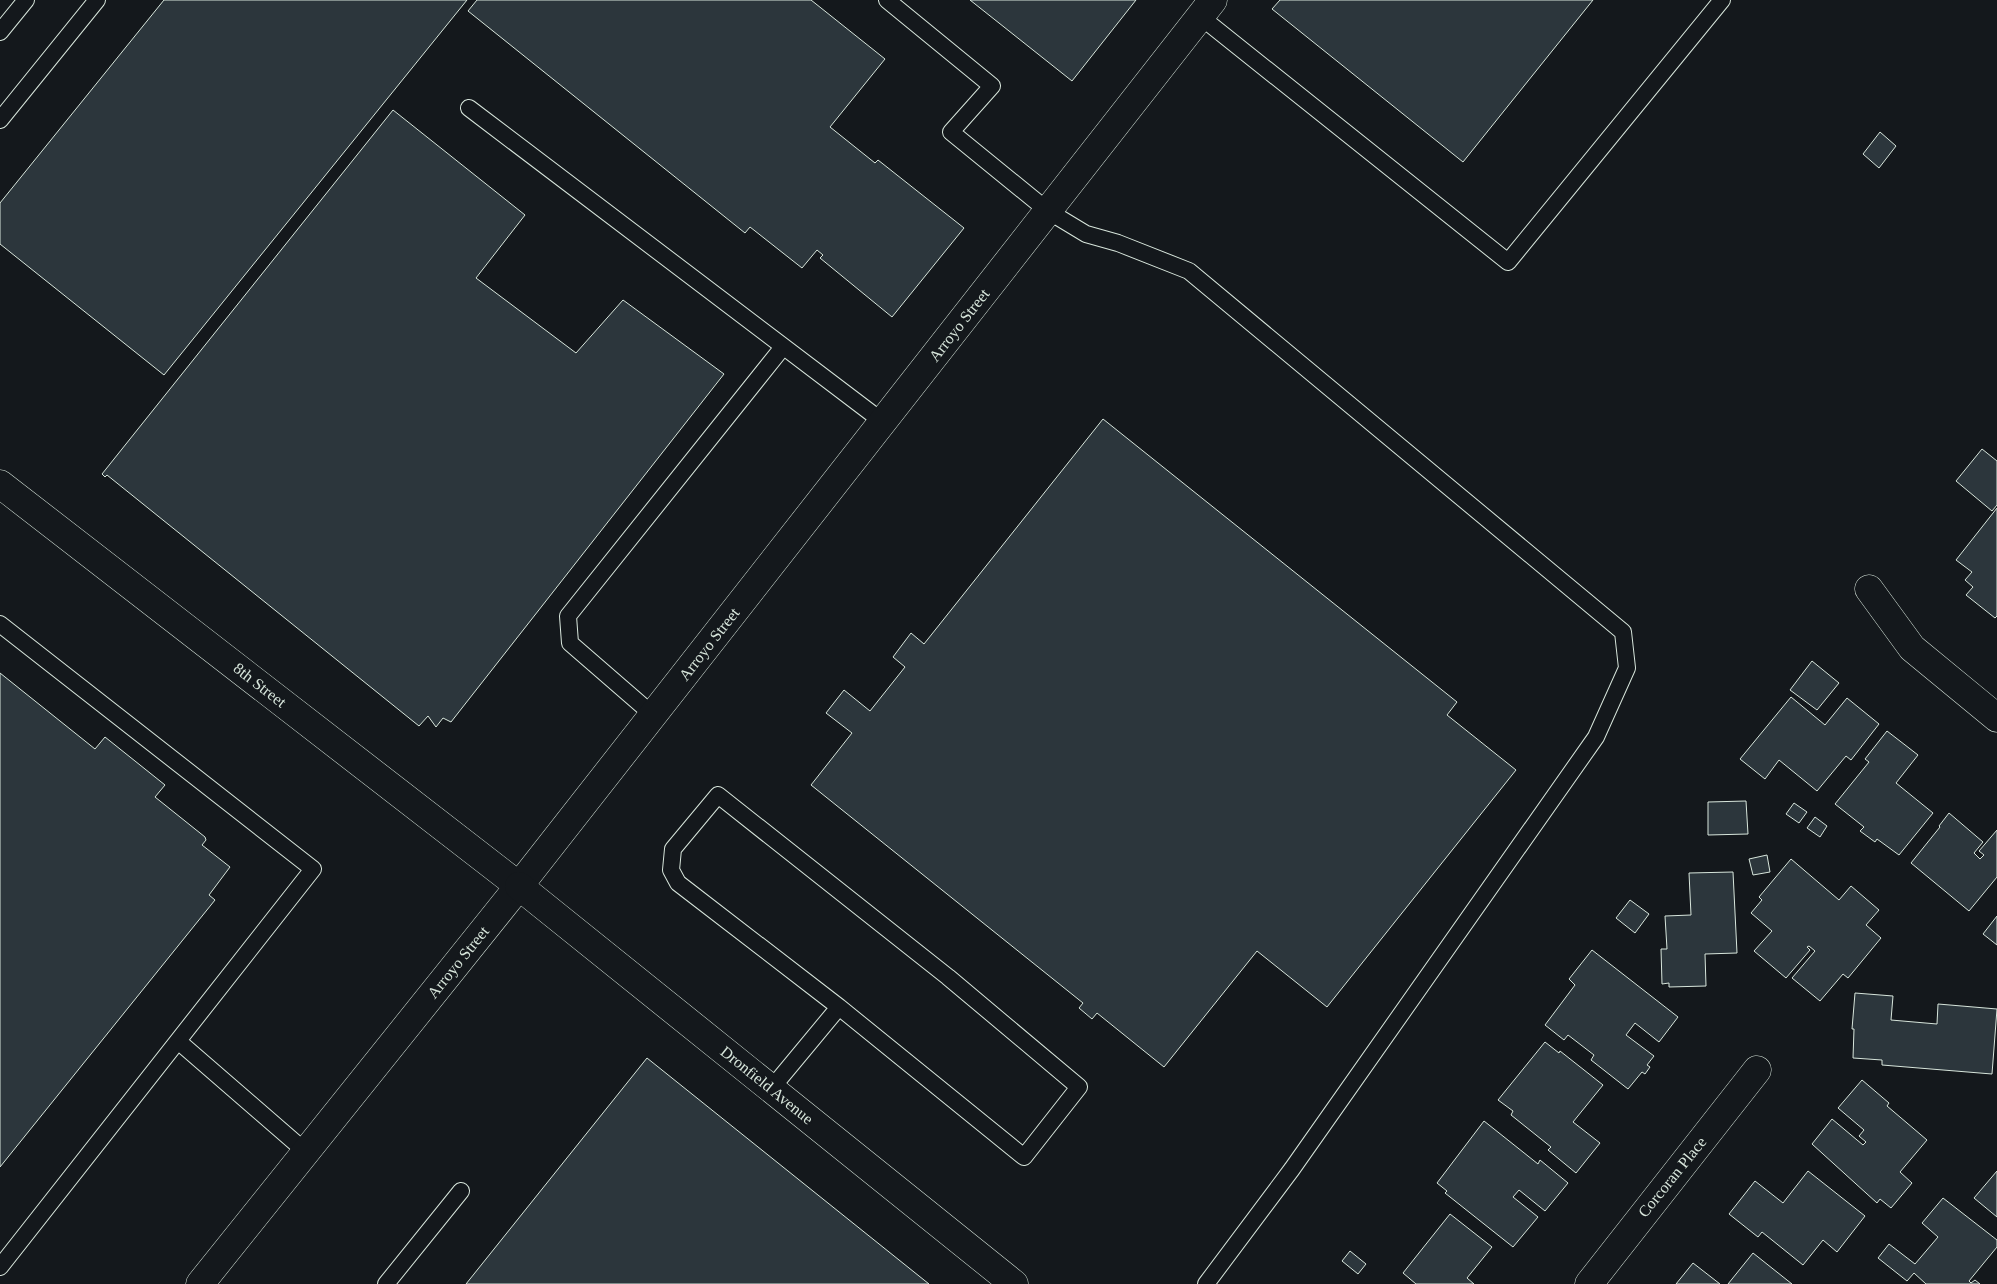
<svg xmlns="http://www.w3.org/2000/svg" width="1997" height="1284" font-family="Georgia,serif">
  <rect width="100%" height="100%" fill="#14181c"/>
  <!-- building -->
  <path fill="#2c363c" stroke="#d8e6dc" d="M164,0H467L164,375L0,244V203Z
    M477,0H811L885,59L830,127L875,163L878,160L964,228L892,317L820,258L823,255L817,250L802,268L750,227L745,233L468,11Z
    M970,0H1136L1072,81Z
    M1280,0H1593L1463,162L1272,9Z
    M393,110L525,215L476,278L576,353L623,300L724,374L451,722L443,718L436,727L428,716L419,726L107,475L105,477L102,474Z
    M1880,132L1896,146L1879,168L1863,154Z
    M1103,419L1457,702L1447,715L1516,770L1327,1007L1257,951L1164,1067L1097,1013L1092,1019L1079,1008L1083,1003L811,785L852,733L826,713L844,690L870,711L905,667L893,657L911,633L924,644Z
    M1982,449L1997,461V505L1992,511L1956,481Z
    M1997,508V616L1995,618L1966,595L1973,587L1965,580L1972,572L1956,560Z
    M1812,661L1839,683L1817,710L1790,690Z
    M0,673L95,749L105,737L165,785L155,797L205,837L206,840L202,845L230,867L209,895L215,900L0,1167Z
    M1791,697L1825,725L1847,698L1879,724L1851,760L1846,756L1817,791L1779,760L1765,779L1740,759Z
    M1887,731L1918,755L1896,783L1933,813L1899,855L1877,839L1875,842L1860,831L1864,827L1835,804L1869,762L1865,759Z
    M1746,801L1748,834L1708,835V802Z
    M1794,803L1807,812L1799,823L1786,814Z
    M1949,813L1983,842L1974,853L1980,859L1984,855L1979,851L1997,830V877L1969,911L1911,863L1940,827L1939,826Z
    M1815,817L1827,826L1820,837L1807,828Z
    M1767,855L1770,872L1753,875L1749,859Z
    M1791,859L1839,900L1851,886L1879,910L1866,925L1881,938L1848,978L1843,974L1820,1001L1792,978L1815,951L1809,946L1807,947L1810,950L1786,978L1754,951L1772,931L1751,913L1762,900L1759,897Z
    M1733,872L1737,953L1705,954L1706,986L1669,987V983L1662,984L1661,949H1667L1665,916L1691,915L1689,873Z
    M1630,900L1649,914L1635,933L1616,918Z
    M1997,916V945L1983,934Z
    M1592,950L1678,1017L1659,1042L1635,1023L1626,1035L1654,1056L1647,1065L1650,1067L1645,1074L1642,1072L1628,1089L1591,1060L1594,1055L1568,1035L1564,1040L1545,1025L1575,985L1569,979Z
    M1855,993L1893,996L1891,1020L1937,1024L1938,1004L1997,1009L1992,1074L1882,1065V1060L1853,1058L1854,1029H1852Z
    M1545,1042L1559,1053L1560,1051L1603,1085L1573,1122L1600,1143L1576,1173L1548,1150L1551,1147L1511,1115L1513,1111L1498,1100Z
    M647,1058L929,1284H466Z
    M1862,1080L1889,1103L1887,1106L1927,1140L1900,1172L1912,1183L1891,1208L1880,1199L1877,1203L1812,1144L1832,1119L1863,1145L1866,1142L1859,1136L1864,1130L1838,1108Z
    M1484,1121L1538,1164L1540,1160L1568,1183L1545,1211L1519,1190L1513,1197L1538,1217L1513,1247L1445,1193L1447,1191L1437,1183Z
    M1808,1171L1865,1216L1837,1252L1823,1240L1803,1265L1762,1232L1758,1237L1729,1214L1755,1181L1783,1203Z
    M1997,1171V1217L1974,1198Z
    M1943,1198L1997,1240V1247L1969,1281L1971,1283L1975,1280L1980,1284H1926L1914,1273L1907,1281L1878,1258L1889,1244L1915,1264L1938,1237L1922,1223Z
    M1450,1214L1492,1247L1467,1278L1474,1284H1416L1403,1273Z
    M1350,1251L1366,1264L1358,1274L1342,1261Z
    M1753,1253L1792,1284H1728Z
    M1693,1263L1720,1284H1676Z"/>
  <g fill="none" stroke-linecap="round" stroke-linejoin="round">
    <defs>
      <path id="lane" d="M887,0L992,86L951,132L1048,211L1086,234L1118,243L1189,271L1623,632L1627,668L1596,737L1292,1169L1206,1284
        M1201,17L1508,262L1722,0
        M0,32L26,0
        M469,108L883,422
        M0,120L97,0
        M0,624L313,869L0,1267
        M653,715L570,643L568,616L783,347
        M718,795L948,977L1079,1087L1024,1157L839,1007L678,883L671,870L673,849Z
        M178,1041L306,1152
        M771,1089L839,1007
        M386,1284L461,1191"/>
      <path id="street" d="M0,484L519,886
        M1869,589L1912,648L1997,718
        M200,1284L519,886L1213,0
        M1589,1284L1757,1070"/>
      <path id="secondary" d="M519,886L1014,1284"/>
    </defs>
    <!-- lane casing -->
    <use href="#lane" stroke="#d8e6dc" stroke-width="18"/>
    <!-- street casing -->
    <use href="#street" stroke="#d8e6dc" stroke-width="29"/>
    <!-- secondary casing -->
    <use href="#secondary" stroke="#d8e6dc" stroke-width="29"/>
    <!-- lane -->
    <use href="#lane" stroke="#14181c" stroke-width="16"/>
    <!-- street -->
    <use href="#street" stroke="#14181c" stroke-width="28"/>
    <!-- secondary -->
    <use href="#secondary" stroke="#14181c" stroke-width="28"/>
  </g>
  <g text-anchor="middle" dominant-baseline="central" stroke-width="4" stroke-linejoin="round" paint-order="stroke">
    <!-- street labels -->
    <g font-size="16" fill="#d8e6dc" stroke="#14181c">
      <text transform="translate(959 325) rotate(-52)">Arroyo Street</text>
      <text transform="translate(709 644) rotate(-52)">Arroyo Street</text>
      <text transform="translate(260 685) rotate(38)">8th Street</text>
      <text transform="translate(458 962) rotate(-51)">Arroyo Street</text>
      <text transform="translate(767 1085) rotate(39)">Dronfield Avenue</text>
      <text transform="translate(1672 1177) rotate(-51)">Corcoran Place</text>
    </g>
  </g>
</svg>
